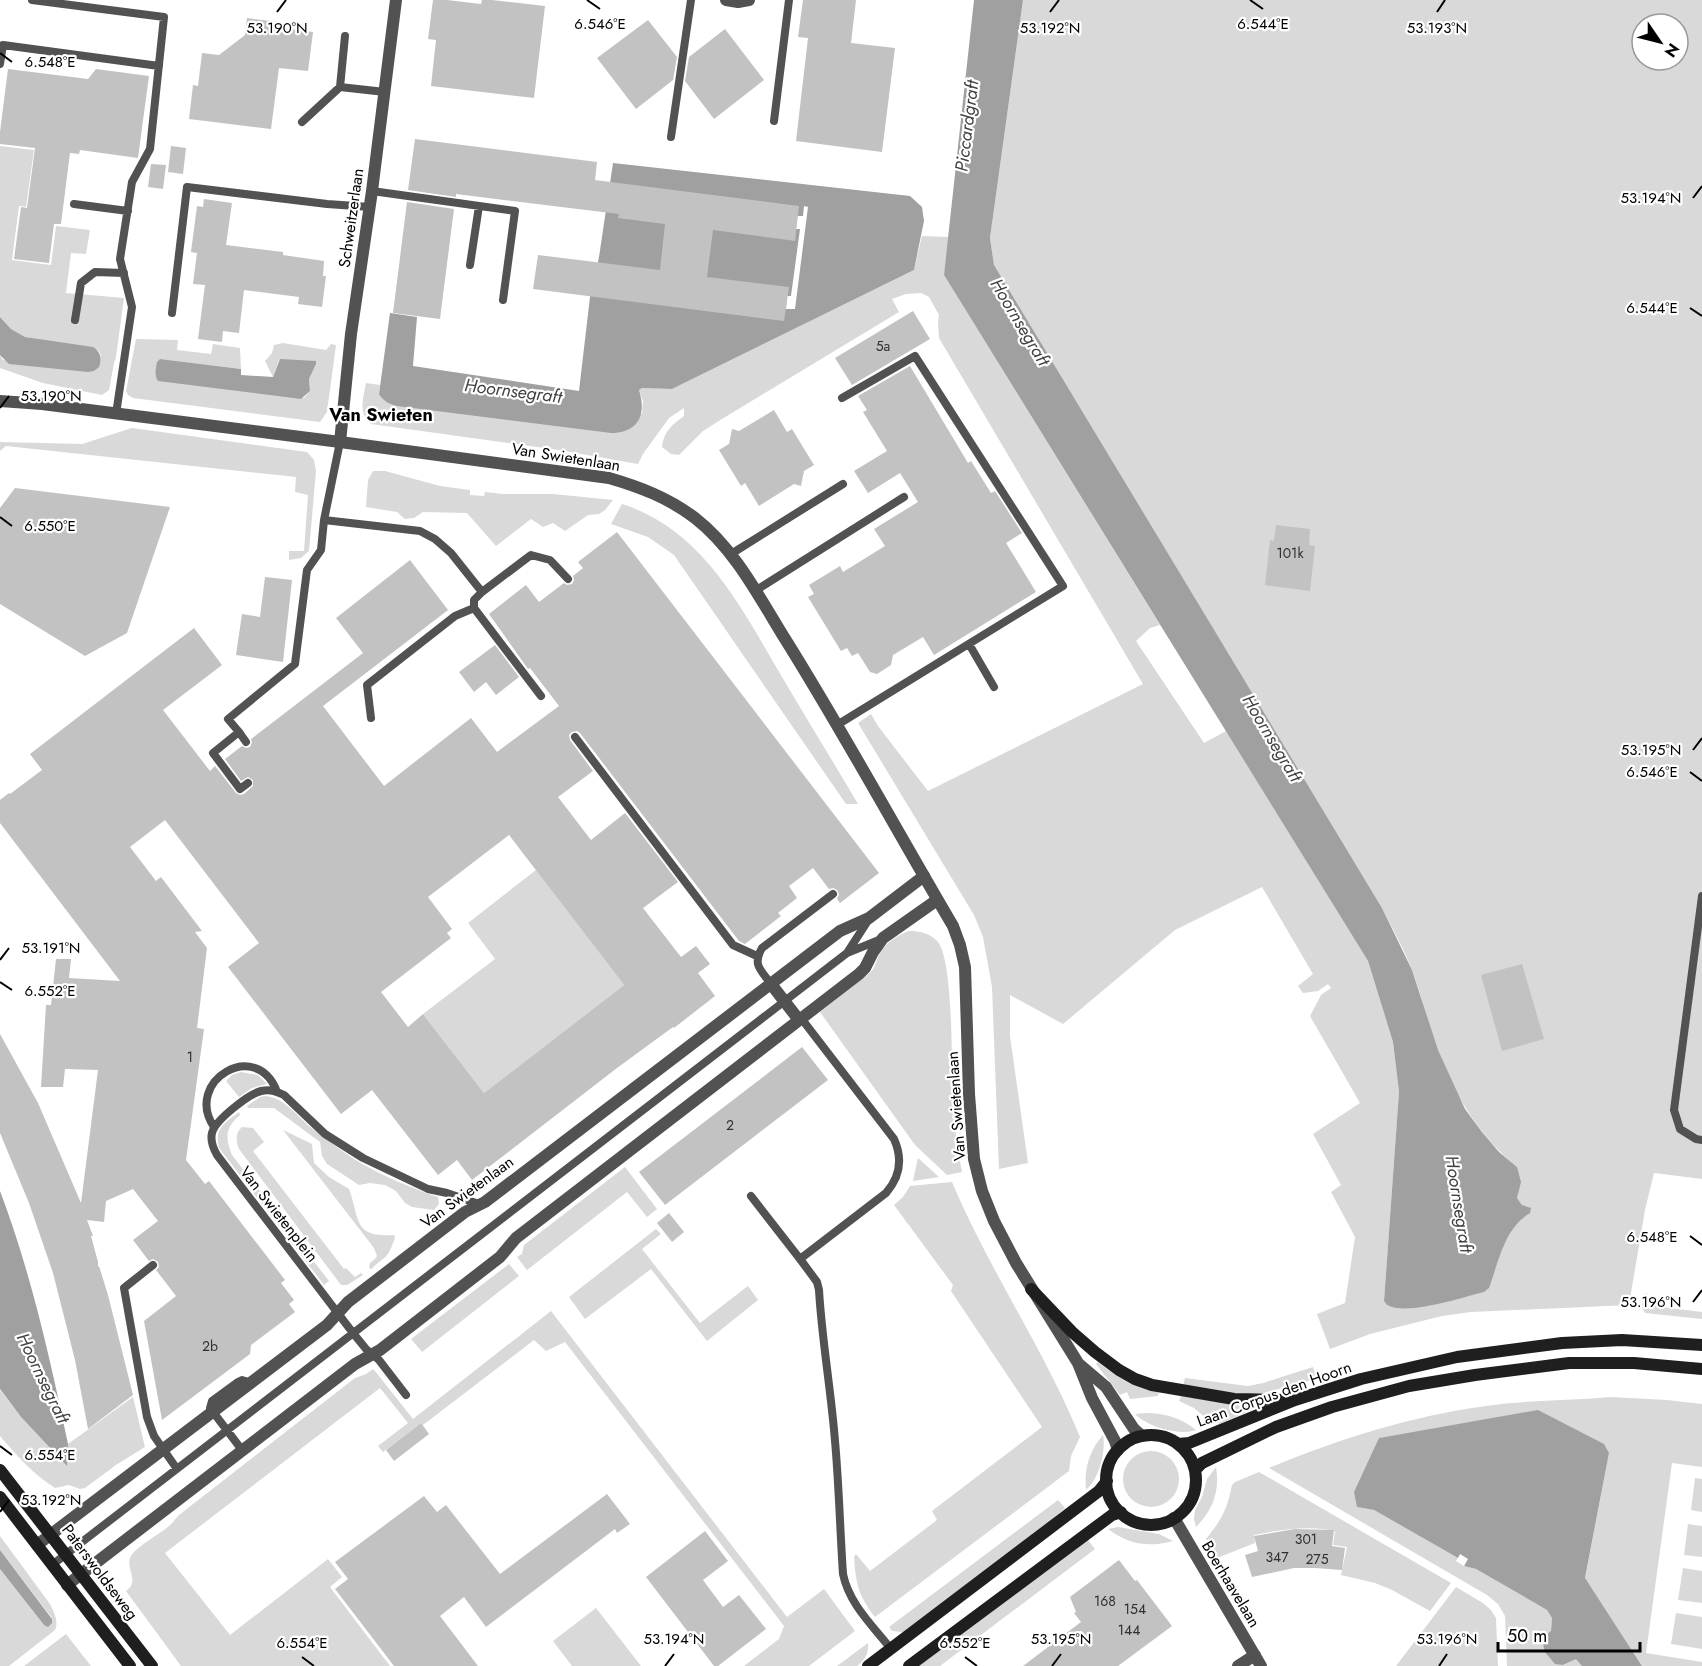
<svg xmlns="http://www.w3.org/2000/svg" width="1702" height="1666" font-family="Jost,sans-serif">
  <rect width="100%" height="100%" fill="#fff"/>
  <!-- green -->
  <path fill="#d9d9d9" fill-rule="evenodd" d="M1023,0H1702V1179L1654,1173L1645,1210L1629,1305L1471,1312L1442,1316L1370,1334L1330,1349L1317,1314L1345,1303L1355,1237L1331,1192L1341,1185L1313,1134L1360,1103L1310,1016L1321,995L1331,988L1328,984L1318,991L1303,993L1298,986L1313,974L1262,887L1175,930L1063,1024L1010,995V1036L1028,1163L999,1169L992,987L983,937L974,915L858,723L871,714L878,726L928,791L1143,684L939,338L938,322L939,315L929,297L921,293L906,294L892,299L899,312L722,419L703,431L679,455L671,454L662,447C663,432 673,424 684,416V408L669,418L643,454L638,464L559,450L371,424C358,413 363,399 366,383L380,385L379,394L642,414L643,401L639,390L642,388L672,389L914,270L922,236L949,237L944,275L1160,625L1150,628L1136,641L1204,743L1226,731L1368,961L1393,1042L1399,1092L1384,1301L1387,1305C1413,1314 1456,1299 1484,1292C1494,1268 1503,1238 1522,1218V1205L1517,1198L1518,1191L1517,1167C1479,1136 1455,1095 1437,1050C1428,1024 1422,996 1412,970C1404,949 1392,928 1382,908L994,265L990,238ZM1642,24H1678V60H1642Z
    M0,146L34,150L26,207L19,206L12,260L51,265L56,226L90,230L86,254L71,253L66,293L124,298L116,357L114,363L109,390L102,395L43,383L0,368V355L3,360L100,362L101,355L98,350L25,337L11,329L0,317Z
    M136,339L178,340L177,350L211,354L213,344L240,348L241,369L160,359L304,398L310,391L309,379L316,364L279,360L273,377L265,361L272,353L274,345L283,343L326,350L331,344L336,345L327,412L320,422L133,398L128,395L126,391Z
    M132,428L307,452L314,460L316,471L309,551L301,558L289,560V551H304L308,495L295,492L296,477L6,446L0,451V442L82,444Z
    M373,471H385L440,486L470,490V495L484,496L485,492L503,494H553L613,500L605,510L599,514L588,515L565,531L553,523L543,527L531,519L496,546L467,513L423,512L414,518L405,519L397,512L366,507L368,480Z
    M622,504C705,530 744,613 785,682C809,723 834,763 858,804H846L674,555L648,537L611,524Z
    M536,870L624,985L484,1093L423,1014L495,959L468,923Z
    M909,931C920,931 930,933 938,942C954,964 951,1067 953,1099C954,1123 957,1148 962,1172L947,1175L915,1145L820,1012L871,972C876,966 876,960 880,953C885,943 898,935 909,931Z
    M241,1072L258,1075L267,1084L252,1088L239,1097L226,1081L232,1075Z
    M265,1096C286,1098 297,1117 313,1129C326,1140 340,1149 354,1159C380,1175 409,1187 438,1197L439,1204L434,1210L412,1207L405,1203L396,1191L385,1185L370,1183L359,1185L327,1164L322,1156L320,1142L274,1108H248L247,1106L260,1097Z
    M239,1112L240,1115C225,1128 225,1137 232,1155L329,1281L324,1285L219,1148C214,1128 225,1123 239,1112Z
    M242,1127L253,1128L264,1142L253,1151L344,1269L346,1268L355,1277L361,1273L363,1275L347,1285H341L239,1149C236,1141 235,1133 242,1127Z
    M283,1130L312,1144L314,1163L329,1177L349,1189C360,1218 352,1238 394,1235L395,1238C392,1245 390,1254 383,1259C379,1263 375,1264 372,1269L369,1268L370,1263L376,1258L377,1256L374,1248Z
    M918,1158L939,1177L913,1181Z
    M625,1167L657,1209L647,1217L627,1192L527,1270L517,1257L522,1254L524,1245Z
    M952,1182C989,1270 1044,1349 1080,1437L1071,1456L1069,1471L875,1617C858,1595 856,1584 854,1557L856,1554L870,1571L937,1520L932,1511L1042,1427L951,1291L953,1285L894,1205L903,1197L910,1186Z
    M656,1229L661,1234L642,1249L700,1323L748,1286L758,1300L707,1341L651,1269L585,1319L569,1297Z
    M509,1264L519,1276L422,1352L411,1339Z
    M1647,1293L1646,1305L1702,1312V1319L1645,1313L1642,1308L1643,1296Z
    M551,1311L787,1617L824,1589L855,1631L809,1666H744L779,1639L784,1626L565,1342L546,1351L534,1340L423,1425L421,1423L383,1452L378,1446L408,1423L380,1388L165,1553L230,1635L328,1559L342,1577L330,1587L390,1666H181L126,1591C141,1580 124,1568 131,1556C137,1546 160,1534 169,1526C173,1523 176,1518 179,1515L355,1378L366,1374L373,1369L375,1371L413,1419Z
    M1098,1362C1117,1378 1135,1387 1159,1392L1158,1396L1130,1399L1127,1392L1120,1395L1096,1364Z
    M1313,1367L1317,1379L1256,1395H1246L1183,1386L1185,1378L1248,1386L1263,1383Z
    M0,1390L21,1417L66,1465L68,1444L133,1397L145,1447L116,1465L85,1488L80,1489L69,1485L55,1488C33,1474 17,1456 0,1436Z
    M1181,1396L1244,1406L1256,1405V1408L1219,1424L1214,1415L1207,1419L1194,1408L1179,1401Z
    M1610,1397L1667,1400L1702,1404V1467L1672,1463L1646,1653L1702,1662V1666H1642L1585,1579L1609,1453L1538,1411L1379,1438L1357,1507L1374,1510L1458,1558L1456,1561L1464,1566L1476,1569L1547,1610L1552,1618L1551,1631L1564,1665L1576,1658L1582,1666H1507L1505,1616L1498,1604L1487,1595L1269,1468C1339,1439 1411,1416 1486,1406C1527,1400 1569,1401 1610,1397Z
    M1146,1413C1165,1413 1181,1418 1196,1430C1179,1436 1148,1427 1135,1414Z
    M1103,1435C1106,1452 1099,1479 1086,1490C1084,1469 1089,1451 1103,1435Z
    M1123 1479a28 28 0 1 1 56 0a28 28 0 1 1-56 0Z
    M1216,1467C1220,1491 1213,1510 1196,1527L1194,1519L1195,1510L1202,1497L1207,1479Z
    M1259,1472L1451,1583L1430,1611L1392,1590L1375,1583L1341,1575L1347,1547L1333,1545L1335,1531C1309,1525 1280,1530 1254,1535L1255,1543L1217,1558L1206,1539C1222,1519 1227,1510 1232,1485L1235,1482Z
    M1695,1478L1702,1479V1512L1691,1510Z
    M1058,1500L1065,1508L1046,1525L903,1632L892,1631L889,1627Z
    M1688,1524L1702,1526V1557L1684,1555Z
    M1118,1527L1159,1534L1173,1541C1148,1548 1128,1544 1108,1529Z
    M0,1536L50,1604C54,1612 59,1622 55,1630L9,1666H0V1569L44,1625L52,1618L0,1550Z
    M1088,1540L1095,1549L940,1666H919Z
    M1683,1568L1702,1571V1603L1678,1600Z
    M1456,1587L1483,1603L1491,1610L1496,1618L1498,1666H1396Z
    M596,1608L641,1666H572L553,1641Z
    M1676,1613L1702,1617V1649L1671,1644Z
    M66,1634L91,1666H24Z
    M868,1643C869,1653 865,1660 857,1666H837Z"/>
  <!-- water -->
  <path fill="#a0a0a0" d="M974,0H1023L990,238L994,265L1382,908L1412,970L1438,1050L1465,1109L1482,1132L1499,1152L1517,1167L1521,1182L1517,1198L1522,1205L1531,1208L1530,1213C1504,1229 1499,1261 1489,1288L1484,1292C1460,1298 1407,1316 1387,1305L1384,1301L1399,1092L1393,1042L1368,961L944,275Z
    M613,163L910,196L922,207L924,221L914,270L672,389L642,388L639,390C647,415 638,433 611,433L397,406C389,404 383,401 379,394L390,313L417,317L413,366L579,391L590,297L599,257Z
    M0,317L11,329L25,337L93,347C101,352 102,358 99,367L94,371L88,372L9,364L0,355Z
    M160,359L241,369V375L273,377L280,359L316,361V364L309,379L310,391L301,399L158,381C154,375 156,368 157,362Z
    M0,1191C31,1273 50,1358 68,1444L67,1466L21,1417L0,1389Z
    M1538,1410L1604,1444L1609,1453L1585,1578L1642,1666H1582L1576,1659L1563,1665L1555,1664L1544,1651L1543,1638L1551,1631L1552,1618L1547,1610L1476,1569L1464,1566L1468,1559L1460,1554L1458,1558L1374,1510L1357,1507L1354,1492L1379,1438Z
    M0,1550L52,1619V1623L48,1627L44,1625L0,1569Z"/>
  <!-- pier -->
  <path fill="#fff" d="M804,206L808,207L795,309H786L787,296H791L800,229H796L797,216H803Z"/>
  <!-- building -->
  <path fill="#c2c2c2" fill-rule="evenodd" d="M433,0H447L481,4L482,0H492L545,6L534,98L431,86L436,40L428,39Z
    M803,0H856L851,43L895,48L882,152L796,141L808,38L798,37Z
    M247,18L270,21L269,26L313,32L308,71L279,68L271,129L189,119L193,85L198,86L202,53L219,55L245,35Z
    M648,20L677,57L673,80L636,109L597,58Z
    M725,29L764,80L714,119L685,81L689,57Z
    M8,69L88,79L96,69L149,76L138,158L80,150L79,154L70,153L61,224H54L49,263L14,259L21,207L27,208L35,148L0,144V132Z
    M415,139L597,162L595,180L799,206L795,241L713,230L707,277L789,287L784,321L533,289L538,255L660,270L665,224L618,218L619,214L456,194V197L408,190Z
    M171,146L186,148L183,174L168,172Z
    M151,164L166,165L163,189L148,187Z
    M204,199L232,203L226,245L283,252V255L324,261L323,276H326L322,307L298,304L299,297L244,290L239,333L223,331L222,342L198,339L205,285L193,284L197,253L191,252L197,206L203,207Z
    M407,202L454,209L440,319L393,313Z
    M913,311L930,339L852,385L835,358Z
    M910,366L968,463L971,461L991,493L995,491L1022,533L1006,543L1036,592L934,655L923,637L893,655L891,665L877,674L870,672L858,653L852,656L847,648L841,651L808,597L814,594L809,585L840,566L843,572L885,546L874,529L918,502L900,473L868,493L854,471L887,451L863,412L867,410L858,396Z
    M774,410L787,432L792,429L814,465L804,471L801,486L794,484L759,506L745,483L741,486L719,450L729,444L732,429L739,431Z
    M15,488L170,507L127,633L85,656L0,604V508Z
    M1276,525L1310,529L1309,545L1315,546L1310,591L1265,585L1270,540L1274,541Z
    M617,532L879,873L840,903L837,899L839,894L837,890L833,888L829,889L813,868L789,886L797,898L778,913L781,916L745,944L739,941L580,733L577,731L572,732L569,735L570,740L593,771L558,797L591,840L625,813L678,882L643,908L681,957L696,946L710,964L698,973L715,996L674,1028L673,1027L617,1068L472,1180L457,1160L438,1175L372,1090L341,1114L228,967L259,943L165,820L130,847L156,881L161,877L202,931L195,932L207,948L197,1028L204,1029L186,1160L205,1184L209,1181L285,1280L281,1283L294,1300L289,1304L295,1312L251,1345L250,1354L162,1420L144,1321L176,1296L156,1270L159,1267L158,1262L153,1259L149,1261L133,1240L158,1221L133,1189L106,1201L104,1222L87,1220L93,1236H91L98,1262V1267L99,1266L108,1295L133,1395L88,1429L75,1360L53,1273L29,1203L0,1133V1034L38,1103L81,1203L98,1070L65,1069L63,1087H41L46,1005H51L56,959H71L69,978L120,981L0,823V800L9,793L10,794L42,770L30,754L194,628L222,665L163,710L210,771L215,766L236,793L240,795L244,794L253,786V780L248,777L241,781L225,759L242,746L246,748L250,747L252,742L251,739L363,653L336,618L410,560L448,610L323,706L384,786L471,718L497,752L559,706L530,668L528,669L489,614L526,585L539,602L564,583L567,585L572,584L574,580L573,576L583,568L578,562ZM509,835L624,985L484,1093L423,1014L408,1027L381,992L451,938L447,933L452,929L428,897Z
    M265,577L292,580L283,662L236,655L242,614L260,617Z
    M495,645L519,677L496,695L486,682L474,692L459,672Z
    M1522,964L1544,1039L1502,1051L1481,975Z
    M802,1047L828,1080L665,1205L639,1172Z
    M669,1213L684,1232L672,1242L657,1223Z
    M421,1423L429,1434L394,1461L386,1450Z
    M607,1494L630,1524L617,1533L615,1529L486,1627L464,1597L440,1616L478,1666H394L335,1589L348,1579L335,1562L424,1496L437,1512L446,1505L500,1574Z
    M1295,1529L1334,1530L1332,1546L1345,1548L1342,1570L1315,1568H1294L1252,1577L1245,1555L1258,1551L1254,1536Z
    M705,1531L728,1561L703,1580L723,1607L739,1595L766,1629L718,1666H714L646,1577Z
    M1119,1560L1135,1581L1137,1580L1172,1626L1118,1666H1023L1081,1622L1074,1613L1076,1612L1070,1597Z"/>
  <g fill="none" stroke-linecap="round" stroke-linejoin="round">
    <!-- service -->
    <path stroke="#525252" stroke-width="8" d="M32,0L164,17L150,149L132,182L120,259L132,307L116,414
      M0,64L3,45L159,66
      M340,87L345,36
      M774,121L789,0
      M302,122L340,87L385,92
      M671,137L691,0
      M372,191L515,211L503,300
      M74,204L128,211
      M470,265L479,206
      M172,313L187,187L327,204L370,207
      M75,320L81,283L95,272L124,273
      M324,520L420,531L435,539L451,553L482,592L531,555L550,560L568,579
      M731,554L843,484
      M755,591L904,497
      M482,592L474,600V608L541,696
      M969,644L994,687
      M371,718L367,685L455,616L474,608
      M837,725L1063,586L915,356L842,398
      M239,732L228,719L295,664L307,570L321,550L324,520L340,442
      M575,737L733,945L757,956
      M246,742L239,732L213,753L240,789L248,783
      M1702,896L1674,1110L1680,1129L1696,1139L1702,1140
      M847,953L869,919
      M771,984C761,970 752,965 762,948L833,894
      M801,1018L894,1139C903,1159 900,1177 886,1193L800,1259L817,1282L819,1290C822,1341 831,1390 835,1441C839,1485 840,1530 843,1574C849,1604 873,1626 891,1649
      M214,1127C183,1081 257,1037 277,1092
      M751,1196L800,1259
      M153,1265L124,1288L147,1417L154,1436L177,1469
      M406,1395L379,1360L366,1349L353,1333L217,1155C213,1148 210,1141 212,1133C215,1120 249,1094 261,1091C270,1089 276,1091 284,1095L325,1134L363,1158L428,1189L447,1193L479,1204
      M242,1450L210,1408L212,1401L238,1382L242,1380L252,1383
      M52,1565L847,953L879,940"/>
    <!-- minor -->
    <path stroke="#525252" stroke-width="12" d="M726,0L738,2L749,0
      M340,442L351,334L372,191L396,0
      M771,984L799,1020
      M1174,1518L1261,1666
      M37,1545L327,1325L348,1302L465,1212L485,1202L840,931L869,918L924,876
      M67,1585L355,1364L380,1350L500,1257L516,1238L859,974L865,968L873,952L883,938L937,900
      M1238,1666L1255,1655"/>
    <!-- tertiary -->
    <path stroke="#525252" stroke-width="12" d="M0,401L42,404L340,442L609,478C640,487 669,498 695,518C736,550 760,599 787,642C845,735 897,831 953,926L960,945L965,967L969,1094L974,1159L982,1191L994,1221L1016,1263L1078,1363L1092,1398L1115,1441L1118,1450
      M1079,1364L1106,1387L1134,1429L1142,1436"/>
    <!-- secondary -->
    <path stroke="#1f1f1f" stroke-width="12" d="M1031,1289L1072,1332L1095,1352L1119,1370L1135,1379L1152,1385L1234,1399L1288,1400
      M1106 1480a45 45 0 1 1 90 0a45 45 0 1 1-90 0Z
      M1178,1444L1189,1443L1295,1400L1361,1379L1457,1357L1562,1343L1622,1340L1702,1345
      M0,1470L152,1666
      M1195,1470L1202,1463L1276,1427L1332,1407L1409,1386L1475,1375L1569,1363H1634L1702,1369
      M0,1497L130,1666
      M868,1666L1099,1491L1107,1481
      M909,1666L1112,1515L1121,1512"/>
  </g>
  <!-- ticks -->
  <path fill="none" stroke="#000" stroke-width="2" d="M587,0L600,9M1250,0L1263,9M277,12L286,0M1050,12L1059,0M1437,12L1445,0M0,53L12,62M1693,198L1702,186M1690,308L1702,316M0,408L9,396M0,517L12,526M1693,750L1702,738M1690,772L1702,781M0,960L9,948M0,982L12,990M1690,1236L1702,1245M1693,1302L1702,1290M0,1446L12,1455M0,1512L9,1500M302,1657L314,1666M965,1657L977,1666M665,1666L674,1654M1052,1666L1061,1654M1439,1666L1447,1654"/>
  <g text-anchor="middle" dominant-baseline="central" stroke-width="4.5" stroke-linejoin="round" paint-order="stroke">
    <!-- number labels -->
    <g font-size="14" fill="#303030">
      <text x="883" y="346">5a</text>
      <text x="1290" y="553">101k</text>
      <text x="190" y="1057">1</text>
      <text x="730" y="1125">2</text>
      <text x="210" y="1346">2b</text>
      <text x="1306" y="1539">301</text>
      <text x="1277" y="1557">347</text>
      <text x="1317" y="1559">275</text>
      <text x="1105" y="1601">168</text>
      <text x="1135" y="1609">154</text>
      <text x="1129" y="1630">144</text>
    </g>
    <!-- street labels -->
    <g font-size="16" fill="#000" stroke="#fff">
      <text transform="translate(351 218) rotate(-82)">Schweitzerlaan</text>
      <text transform="translate(566 457) rotate(9)">Van Swietenlaan</text>
      <text transform="translate(956 1106) rotate(-94)">Van Swietenlaan</text>
      <text transform="translate(467 1192) rotate(-36)">Van Swietenlaan</text>
      <text transform="translate(279 1214) rotate(52)">Van Swietenplein</text>
      <text transform="translate(1274 1394) rotate(-20)">Laan Corpus den Hoorn</text>
      <text transform="translate(100 1572) rotate(53)">Paterswoldseweg</text>
      <text transform="translate(1231 1584) rotate(59)">Boerhaavelaan</text>
    </g>
    <!-- water labels -->
    <g font-size="18" font-style="italic" fill="#414141" stroke="#fff">
      <text transform="translate(967 126) rotate(-83)">Piccardgraft</text>
      <text transform="translate(1020 322) rotate(59)">Hoornsegraft</text>
      <text transform="translate(513 391) rotate(7)">Hoornsegraft</text>
      <text transform="translate(1272 738) rotate(59)">Hoornsegraft</text>
      <text transform="translate(1459 1204) rotate(81)">Hoornsegraft</text>
      <text transform="translate(43 1378) rotate(64)">Hoornsegraft</text>
    </g>
    <!-- neighbourhood labels -->
    <g font-size="18" font-weight="bold" fill="#000" stroke="#fff">
      <text x="381" y="415">Van Swieten</text>
    </g>
  </g>
  <g font-size="15" text-anchor="middle" fill="#000" stroke="#fff" stroke-width="4.5" stroke-linejoin="round" paint-order="stroke">
    <text x="600" y="29">6.546°E</text>
    <text x="1263" y="29">6.544°E</text>
    <text x="277" y="33">53.190°N</text>
    <text x="1050" y="33">53.192°N</text>
    <text x="1437" y="33">53.193°N</text>
    <text x="50" y="67">6.548°E</text>
    <text x="1651" y="203">53.194°N</text>
    <text x="1652" y="313">6.544°E</text>
    <text x="51" y="401">53.190°N</text>
    <text x="50" y="531">6.550°E</text>
    <text x="1651" y="755">53.195°N</text>
    <text x="1652" y="777">6.546°E</text>
    <text x="51" y="953">53.191°N</text>
    <text x="50" y="996">6.552°E</text>
    <text x="1652" y="1242">6.548°E</text>
    <text x="1651" y="1307">53.196°N</text>
    <text x="50" y="1460">6.554°E</text>
    <text x="51" y="1505">53.192°N</text>
    <text x="674" y="1644">53.194°N</text>
    <text x="1061" y="1644">53.195°N</text>
    <text x="1447" y="1644">53.196°N</text>
    <text x="302" y="1648">6.554°E</text>
    <text x="965" y="1648">6.552°E</text>
  </g>
  <!-- north arrow -->
  <g transform="translate(1660 42) rotate(125)"><circle r="28" fill="#ffffff" stroke="#999999" stroke-width="1.5"/>
  <path d="M0-4.5L10 22L0 15L-10 22Z" fill="#000000"/>
  <text y="-9" font-size="16" font-weight="bold" text-anchor="middle" fill="#000000">N</text>
  </g>
  <!-- scale -->
  <path d="M1498 1642v9h142v-9" fill="none" stroke="#000000" stroke-width="3"/>
  <text x="1507" y="1642" font-size="18" fill="#000000" stroke="#ffffff" stroke-width="4.5" paint-order="stroke">50 m</text>
</svg>
